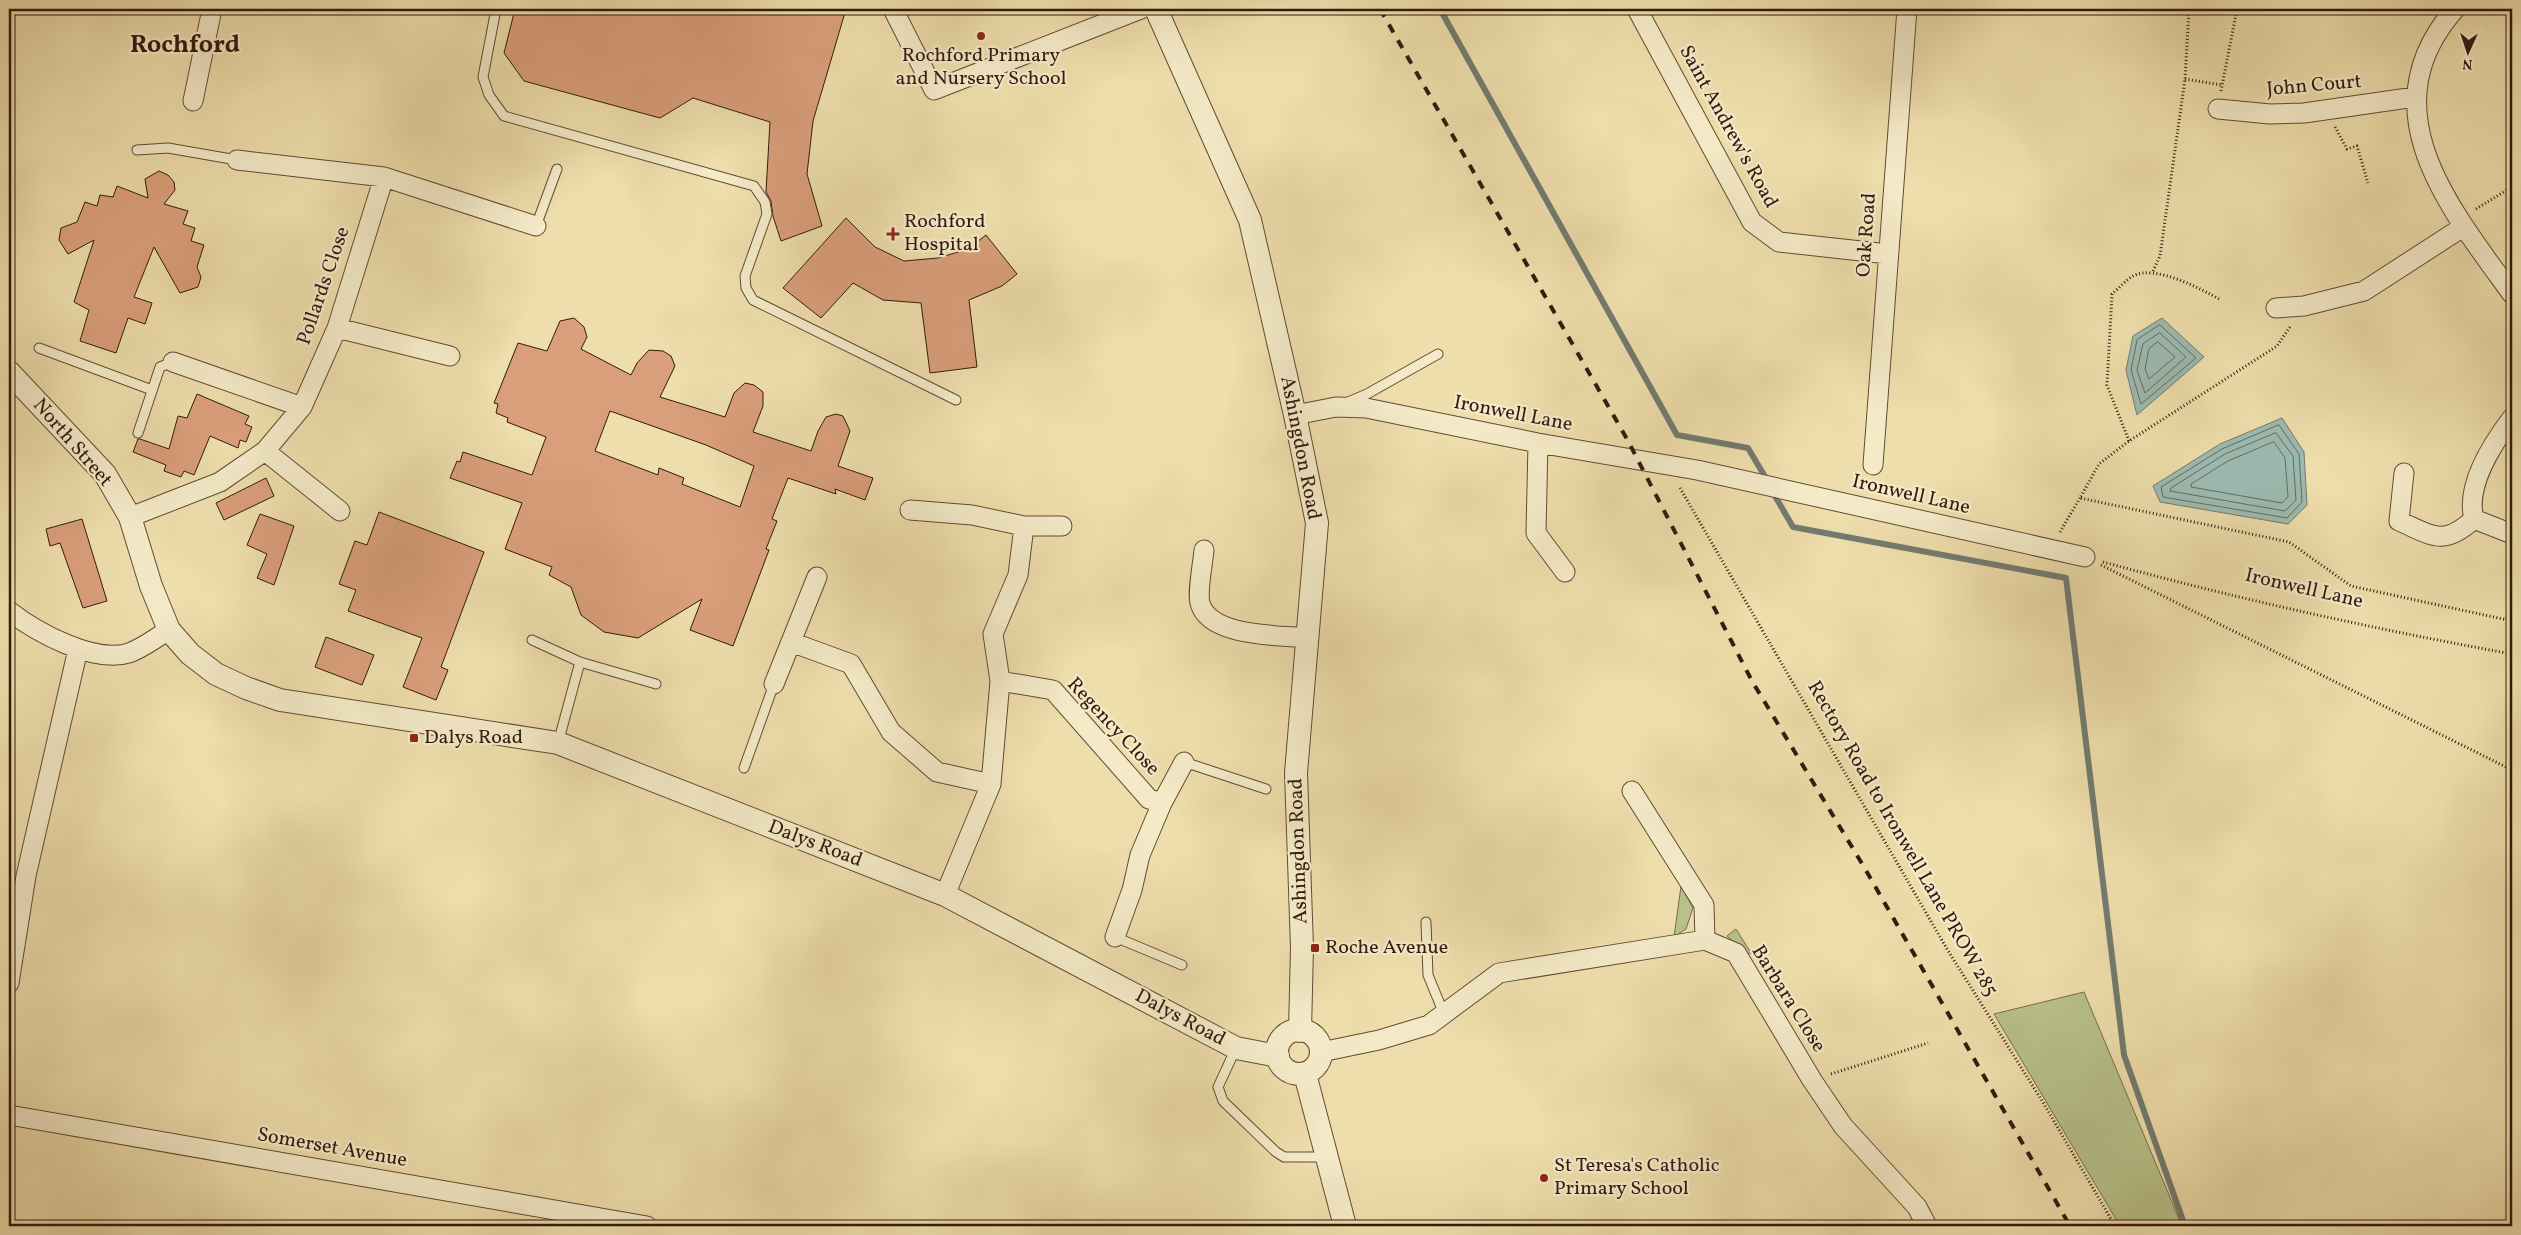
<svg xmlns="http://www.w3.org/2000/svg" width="2521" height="1235" font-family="Vollkorn,serif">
  <rect width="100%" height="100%" fill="#eedeab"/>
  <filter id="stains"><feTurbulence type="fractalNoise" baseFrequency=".004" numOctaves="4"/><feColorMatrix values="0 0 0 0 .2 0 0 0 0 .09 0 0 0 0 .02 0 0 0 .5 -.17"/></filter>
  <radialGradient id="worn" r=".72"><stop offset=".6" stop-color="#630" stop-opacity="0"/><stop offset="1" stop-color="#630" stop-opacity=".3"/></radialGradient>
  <!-- green -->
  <path fill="#b8c189" stroke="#756e4b" d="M1681,886L1693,908L1686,929L1674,937Z
    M1736,929L1751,953L1747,954L1727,936Z
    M2084,992L2182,1226H2120L1994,1014Z"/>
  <!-- water -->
  <path fill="#9cbbb2" stroke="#727b70" d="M2162,318L2204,357L2137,415L2126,370L2133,336Z
    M2282,418L2304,452L2307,505L2288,524L2160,502L2153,486L2220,444Z"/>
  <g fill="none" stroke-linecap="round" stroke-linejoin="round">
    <!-- shore -->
    <path stroke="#676a60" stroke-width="1" d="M2160,325L2196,358L2141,404L2131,370L2137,340Z
      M2160,333L2186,357L2145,393L2137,370L2143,344Z
      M2158,342L2175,357L2149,379L2145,369L2149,349Z
      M2279,425L2299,454L2302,502L2287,518L2163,497L2161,487L2222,449Z
      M2276,433L2293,456L2296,500L2285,511L2170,491L2171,488L2225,454Z
      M2274,442L2285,458L2288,497L2282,503L2191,487V484L2228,461Z"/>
    <!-- stream -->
    <path stroke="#727b70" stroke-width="6" d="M1440,9L1677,435L1748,448L1767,480
      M1775,496L1793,527L2066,578L2124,1055L2185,1226"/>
  </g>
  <!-- building -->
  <path fill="#d99f7a" stroke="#321a0d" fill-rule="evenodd" d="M515,9H846L813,121L807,174L822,226L781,241L773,216L771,201L766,192L770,122L693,98L660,118L524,81L504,53Z
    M159,171L168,175L174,182L175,190L164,204L188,211L183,224L195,228L191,241L204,245L197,267L201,277L198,287L180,293L154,247L134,297L152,303L145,324L128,318L116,353L80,341L89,310L74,302L94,240L68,254L59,240L61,228L77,222L85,202L97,206L100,195L113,197L117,186L148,198L145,179Z
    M846,218L875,247L904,261L938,258L968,249L986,235L1017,274L1002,286L969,300L977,367L930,373L921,303L883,300L853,283L821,318L783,288Z
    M574,318L584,327L587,337L581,349L631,375L637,363L649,350L663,351L671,356L675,366L660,397L725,417L734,393L745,383L754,385L763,392V406L753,432L811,451L818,431L826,417L836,414L843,416L850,431L838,466L873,478L865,500L835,489L836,494L788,478L772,519L777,521L766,549L769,550L733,646L690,630L702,599L638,638L604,632L581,615L571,587L549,575L552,567L505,549L522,503L450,478L457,461L460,462L463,452L532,475L546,437L507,422L508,418L496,413L498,404L494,403L518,343L547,351L560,321ZM610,411L706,445L754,466L740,507L682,484L684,478L659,468L658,475L595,451Z
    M197,394L249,416L245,424L252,427L246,442L240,440L238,448L210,436L194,475L184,471L181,477L164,471L166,465L133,452L138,439H140L169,449L178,416L187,418Z
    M266,478L274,496L224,520L216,503Z
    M379,512L484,552L441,667L448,670L436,700L403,687L422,638L348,611L356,590L339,584L355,541L367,545Z
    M260,514L294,526L274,585L257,578L267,554L247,545Z
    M82,519L107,601L83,608L60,543L50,546L46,529Z
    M326,637L374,655L362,685L315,667Z"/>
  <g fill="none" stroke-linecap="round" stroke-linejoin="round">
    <defs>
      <path id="service" d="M496,9L483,77L489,95L504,116L754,186L765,202L767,214L745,276L746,288L753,300L956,400
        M137,150L168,148L237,160
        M536,226L557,169
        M39,348L152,390
        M1348,402L1367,394L1438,354
        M138,433L160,367L173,362
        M532,640L580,662L656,684
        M558,743L580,662
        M1184,762L1266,789
        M744,768L774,684
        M1426,922L1428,975L1444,1014
        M1115,937L1182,965
        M1236,1048L1218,1087L1223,1101L1276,1152L1284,1157H1327"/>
      <path id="minor" d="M893,9L934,90L1141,9
        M1637,9L1752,222L1779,242L1888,254
        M2455,9C2367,109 2449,207 2512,294
        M193,101L212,9
        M2218,109L2270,114L2304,113L2415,97
        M237,160L384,177L536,226
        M2276,308L2304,306L2364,291L2463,227
        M337,328L450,356
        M173,362L302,407
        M1295,415L1336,407L1366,408L1538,443L1697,470L2085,557
        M2512,418C2493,443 2465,486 2474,519L2512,534
        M1538,443L1536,533L1565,572
        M265,451L340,511
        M1873,465L1907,9
        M2404,473L2399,521C2433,536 2443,547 2474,519
        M910,510L972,515L1024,526H1062
        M130,517L220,482L265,451L302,407L337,328L384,177
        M1204,550C1203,563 1197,592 1200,603C1209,637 1278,635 1307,638
        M9,611C36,632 94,664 129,653C143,648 157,637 169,630
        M791,642L851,664L891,732L937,772L991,784
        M1000,681L1053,690L1149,799L1162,803
        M774,684L817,577
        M1632,791L1704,905L1705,940L1736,953L1812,1080L1843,1126L1917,1207L1927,1226
        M945,895L991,784L1000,681L993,634L1018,575L1024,526
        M1115,937L1132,890L1140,855L1162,803L1184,762
        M9,983L26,876L78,649
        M1321,1052L1379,1040L1429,1025L1499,973L1705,940
        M9,1115L647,1226"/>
      <path id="tertiary" d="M1156,9L1250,220L1295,415L1317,523L1296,773L1302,948L1300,1031
        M9,372L105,474L130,517L151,586L169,630L190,654L216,674L246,688L280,700L558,743L945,895L1236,1048L1278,1056
        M1277 1052a22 22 0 1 1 44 0a22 22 0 1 1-44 0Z
        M1305,1074L1345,1226"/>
    </defs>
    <!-- service casing -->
    <use href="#service" stroke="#614b34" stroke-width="11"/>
    <!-- minor casing -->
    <use href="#minor" stroke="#614b34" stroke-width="21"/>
    <!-- tertiary casing -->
    <use href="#tertiary" stroke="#614b34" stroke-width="24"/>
    <!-- path -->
    <path stroke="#321a0d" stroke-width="3" stroke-dasharray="1 2.5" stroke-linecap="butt" d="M2185,79L2222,85
      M2221,91L2237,9
      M2335,127L2347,149L2357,146L2368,183
      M2476,209L2512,187
      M2153,271L2160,256L2185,79L2189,9
      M2290,327L2277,346L2129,441L2099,464L2080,498L2289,542L2351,586L2512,621
      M2129,441L2107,385L2112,294C2119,288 2126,280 2133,276C2155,264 2201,289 2221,300
      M1680,488L1947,949L2044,1104L2115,1226
      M2060,532L2080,498
      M2103,562C2238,599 2374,629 2512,654
      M2101,565L2512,770
      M1831,1074L1928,1043"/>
    <!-- service -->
    <use href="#service" stroke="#f4eac8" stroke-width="9"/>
    <!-- minor -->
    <use href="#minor" stroke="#f4eac8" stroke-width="19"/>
    <!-- tertiary -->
    <use href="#tertiary" stroke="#f4eac8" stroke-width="22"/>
    <!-- rail -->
    <path stroke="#321a0d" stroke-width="4" stroke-dasharray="9 9" stroke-linecap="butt" d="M1380,9L1627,439L1752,681L1864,867L2070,1226"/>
  </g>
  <!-- markers -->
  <g fill="#8f2418" stroke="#f4eac8" stroke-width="2">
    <circle cx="981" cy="36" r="5"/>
    <path d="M890.5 226.5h5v5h5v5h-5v5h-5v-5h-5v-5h5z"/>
    <rect x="409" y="733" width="10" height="10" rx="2.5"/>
    <rect x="1310" y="943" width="10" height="10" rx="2.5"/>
    <circle cx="1544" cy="1178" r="5"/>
  </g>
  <g text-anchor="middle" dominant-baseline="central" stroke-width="4.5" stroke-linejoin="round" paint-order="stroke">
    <!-- poi labels -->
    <g font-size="20" fill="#321a0d" stroke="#f4eac8" text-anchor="start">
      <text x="981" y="56" text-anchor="middle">Rochford Primary<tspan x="981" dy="23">and Nursery School</tspan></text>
      <text x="904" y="222">Rochford<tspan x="904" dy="23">Hospital</tspan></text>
      <text x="424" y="738">Dalys Road</text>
      <text x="1325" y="948">Roche Avenue</text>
      <text x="1554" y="1166">St Teresa's Catholic<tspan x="1554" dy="23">Primary School</tspan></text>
    </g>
    <!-- street labels -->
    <g font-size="20" fill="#321a0d" stroke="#f4eac8">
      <text transform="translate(2314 86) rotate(-5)">John Court</text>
      <text transform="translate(1728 127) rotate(61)">Saint Andrew's Road</text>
      <text transform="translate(1867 235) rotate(-86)">Oak Road</text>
      <text transform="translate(324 286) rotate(-71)">Pollards Close</text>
      <text transform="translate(1513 414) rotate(11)">Ironwell Lane</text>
      <text transform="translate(72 443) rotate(49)">North Street</text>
      <text transform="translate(1300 448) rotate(79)">Ashingdon Road</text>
      <text transform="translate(1911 495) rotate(13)">Ironwell Lane</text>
      <text transform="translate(2304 589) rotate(13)">Ironwell Lane</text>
      <text transform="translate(1113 727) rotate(47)">Regency Close</text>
      <text transform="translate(1902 839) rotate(60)">Rectory Road to Ironwell Lane PROW 285</text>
      <text transform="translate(815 844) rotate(21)">Dalys Road</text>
      <text transform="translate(1299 851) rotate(-92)">Ashingdon Road</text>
      <text transform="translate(1788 999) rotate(58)">Barbara Close</text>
      <text transform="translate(1180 1018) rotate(28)">Dalys Road</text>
      <text transform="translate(332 1148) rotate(10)">Somerset Avenue</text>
    </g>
    <!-- district labels -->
    <g font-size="25" font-weight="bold" fill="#321a0d" stroke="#f4eac8">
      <text x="185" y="45">Rochford</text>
    </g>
  </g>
  <!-- margin -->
  <rect width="2521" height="1235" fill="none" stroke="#eedeab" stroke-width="30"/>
  <rect x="10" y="10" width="2501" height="1215" fill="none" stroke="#321a0d" stroke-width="2.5"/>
  <rect x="15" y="15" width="2491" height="1205" fill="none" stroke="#321a0d"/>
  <!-- north arrow -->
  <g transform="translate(2468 52) rotate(183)" stroke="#f4eac8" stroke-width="4" paint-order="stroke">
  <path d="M0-4L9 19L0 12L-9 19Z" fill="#321a0d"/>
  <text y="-8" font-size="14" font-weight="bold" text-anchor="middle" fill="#321a0d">N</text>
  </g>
  <rect width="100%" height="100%" filter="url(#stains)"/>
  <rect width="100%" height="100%" fill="url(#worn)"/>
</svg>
